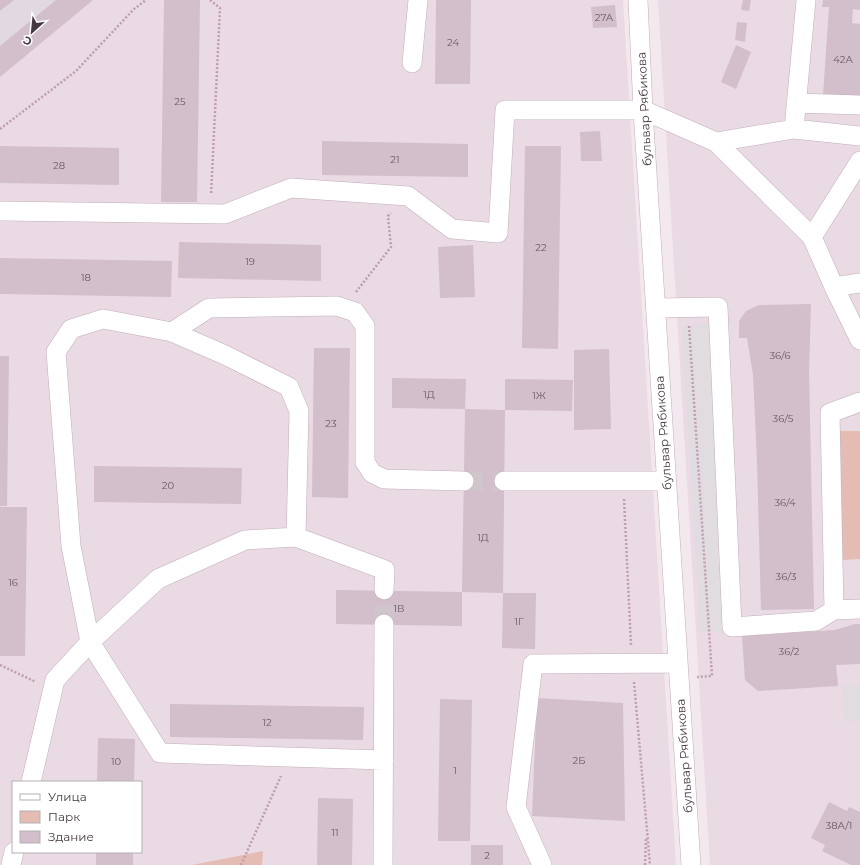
<svg xmlns="http://www.w3.org/2000/svg" width="860" height="865" font-family="Montserrat,sans-serif">
  <rect width="100%" height="100%" fill="#f3e8ee"/>
  <!-- residential -->
  <path fill="#eadae3" fill-rule="evenodd" d="M21,0H623L676,865H0V13ZM13,782H141V852H13Z
    M658,0H860V865H710Z"/>
  <!-- industrial -->
  <path fill="#e2d9e0" d="M0,0H93L0,77Z"/>
  <!-- green -->
  <path fill="#e4bcb3" d="M838,431H860V559L842,560Z
    M263,851L262,865H192Z"/>
  <!-- parking -->
  <path fill="#e1dcdf" d="M718,321L734,633L700,631L682,327Z
    M860,684V720L845,722L842,686Z"/>
  <!-- building -->
  <path fill="#d3becc" d="M0,0H14L0,11Z
    M56,0H93L0,77V46Z
    M164,0H200L197,202H161Z
    M436,0H471L470,84H435Z
    M743,0H751L749,11L741,10Z
    M823,0H860V10L853,9L852,23L860,24V97L823,95L829,7H822Z
    M615,5L617,27L593,28L591,7Z
    M737,22L747,23L745,42L735,40Z
    M736,45L751,52L736,89L721,82Z
    M600,131L602,161H581L580,132Z
    M322,141L468,144V177L322,175Z
    M0,146L119,148V185L0,183Z
    M525,146H561L558,349L522,348Z
    M179,242L321,245V281L178,278Z
    M473,245L475,297L440,298L438,247Z
    M0,258L172,261L171,297L0,294Z
    M811,304L809,372L814,609L761,610L757,461L753,375L747,338H739V321L746,311L759,305Z
    M314,348H350L348,498L312,497Z
    M609,349L611,429L574,430V350Z
    M0,356H9L7,506H0Z
    M392,378L466,379L465,409L392,408Z
    M505,379L573,380L572,411L505,410L503,593H536L535,649L502,648L503,593L462,592V626L336,624V590L462,592L465,409L505,410Z
    M94,466L242,468L241,504L94,502Z
    M0,507H27L25,656H0Z
    M855,624H860V664L836,665L838,686L758,691L745,680L742,636L835,630Z
    M537,698L623,703L625,821L532,816Z
    M440,699L472,700L470,841H438Z
    M170,704L364,707L363,740L170,737Z
    M98,738L135,739L134,782H97Z
    M318,798L353,799L352,865H317Z
    M829,802L847,811L849,807L860,812V865H851L822,851L825,845L811,838Z
    M471,845H503V865H471Z
    M96,852H133V865H96Z"/>
  <g fill="none" stroke-linecap="round" stroke-linejoin="round">
    <!-- minor-tunnel -->
    <path stroke="#d0c5cb" stroke-width="19" stroke-dasharray="19 10" stroke-linecap="butt" d="M464,481H504
      M384,624V590"/>
    <defs>
      <path id="minor" d="M638,0L643,110L691,865
        M412,63L418,0
        M796,103L860,105
        M794,129L806,0
        M716,142L794,129L860,136
        M0,211L225,214L291,188L408,196L452,229L498,233L505,110H643L716,142L812,237L834,287L860,340
        M812,237L860,161
        M834,287L860,283
        M656,308L718,307L732,627L816,621L834,610L860,609
        M172,332L209,308L337,306L355,312L365,326V462L372,473L384,479L464,481
        M504,481H666
        M296,537L299,411L289,387L225,355L172,332L103,319L71,329L56,352L71,546L90,642L160,753L384,760
        M834,610L830,413L860,402
        M31,782L55,680L90,642L158,579L245,540L296,537L385,570L384,590
        M11,865L14,852
        M383,865L384,624
        M542,865L516,807L533,664L678,663"/>
    </defs>
    <!-- minor casing -->
    <use href="#minor" stroke="#c0aeb9" stroke-width="20"/>
    <!-- path -->
    <path stroke="#be9db1" stroke-width="2.5" stroke-dasharray="2 2" stroke-linecap="butt" d="M210,0L220,8L211,195
      M0,129L76,71L134,9L146,0
      M356,292L391,247L388,216L391,213
      M689,326L712,676L697,677
      M624,499L631,645
      M0,665L36,682
      M634,682L650,865
      M241,865L281,776
      M645,865L646,838"/>
    <!-- minor -->
    <use href="#minor" stroke="#fff" stroke-width="19"/>
  </g>
  <g text-anchor="middle" dominant-baseline="central" stroke-width="3" stroke-linejoin="round" paint-order="stroke">
    <!-- number labels -->
    <g font-size="10" fill="#685963">
      <text x="604" y="17">27А</text>
      <text x="453" y="42">24</text>
      <text x="843" y="59">42А</text>
      <text x="180" y="101">25</text>
      <text x="395" y="159">21</text>
      <text x="59" y="165">28</text>
      <text x="541" y="247">22</text>
      <text x="250" y="261">19</text>
      <text x="86" y="277">18</text>
      <text x="780" y="355">36/6</text>
      <text x="429" y="394">1Д</text>
      <text x="539" y="395">1Ж</text>
      <text x="783" y="418">36/5</text>
      <text x="331" y="423">23</text>
      <text x="168" y="485">20</text>
      <text x="785" y="502">36/4</text>
      <text x="483" y="537">1Д</text>
      <text x="786" y="576">36/3</text>
      <text x="13" y="582">16</text>
      <text x="399" y="608">1В</text>
      <text x="519" y="621">1Г</text>
      <text x="789" y="651">36/2</text>
      <text x="267" y="722">12</text>
      <text x="579" y="760">2Б</text>
      <text x="116" y="761">10</text>
      <text x="455" y="770">1</text>
      <text x="839" y="825">38А/1</text>
      <text x="335" y="832">11</text>
      <text x="487" y="855">2</text>
    </g>
    <!-- street labels -->
    <g font-size="12" fill="#453740" stroke="#fff">
      <text transform="translate(644 109) rotate(-93)">бульвар Рябикова</text>
      <text transform="translate(663 433) rotate(-94)">бульвар Рябикова</text>
      <text transform="translate(684 756) rotate(-94)">бульвар Рябикова</text>
    </g>
  </g>
  <!-- legend -->
  <rect x="12" y="781" width="130" height="72" fill="#ffffff" stroke="#b5afb3"/>
  <rect x="20" y="794" width="20" height="6" fill="#ffffff" stroke="#b5afb3"/>
  <text x="48" y="801" font-size="12" fill="#453740">Улица</text>
  <rect x="20" y="811" width="20" height="12" fill="#e4bcb3" stroke="#b5afb3"/>
  <text x="48" y="821" font-size="12" fill="#453740">Парк</text>
  <rect x="20" y="831" width="20" height="12" fill="#d3becc" stroke="#b5afb3"/>
  <text x="48" y="841" font-size="12" fill="#453740">Здание</text>
  <!-- north arrow -->
  <g transform="translate(32 32) rotate(207)" stroke="#ffffff" stroke-width="3" paint-order="stroke">
  <path d="M0-3L7 15L0 10L-7 15Z" fill="#453740"/>
  <text y="-6" font-size="11" font-weight="bold" text-anchor="middle" fill="#453740">С</text>
  </g>
</svg>
